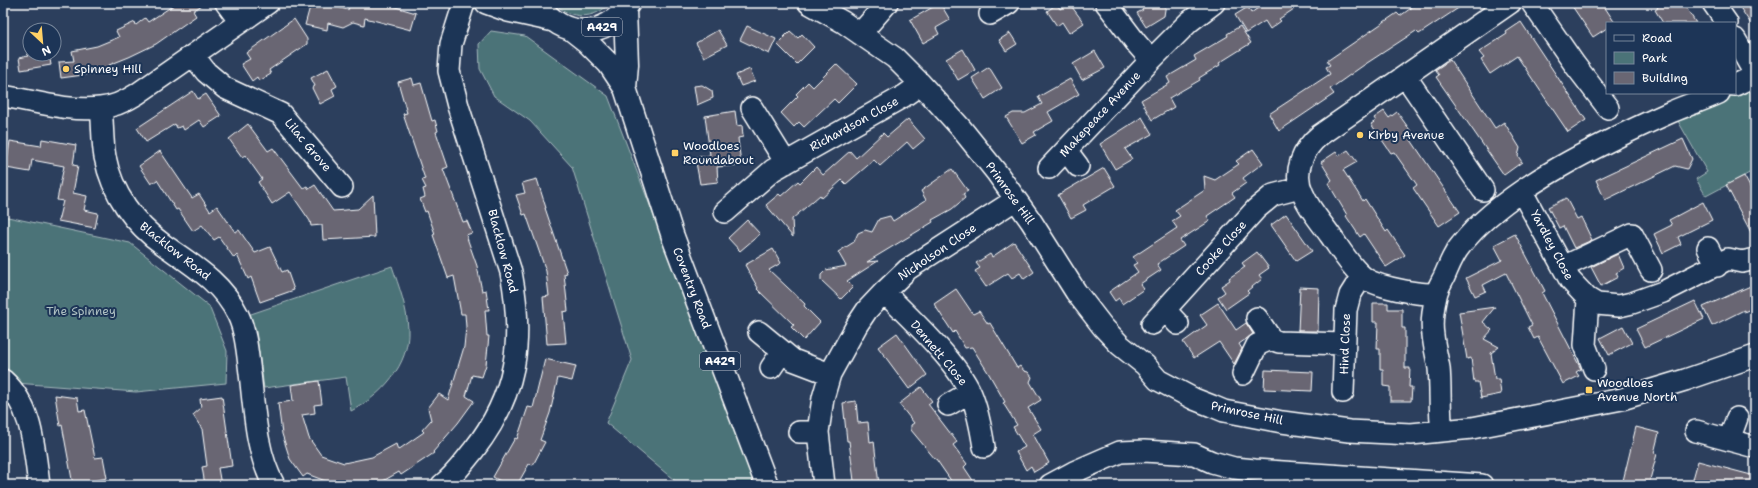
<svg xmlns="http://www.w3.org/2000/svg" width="1758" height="488" font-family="'Shantell Sans',sans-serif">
  <rect width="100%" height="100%" fill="#2c3f5d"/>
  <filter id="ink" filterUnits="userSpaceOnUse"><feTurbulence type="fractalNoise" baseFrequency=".025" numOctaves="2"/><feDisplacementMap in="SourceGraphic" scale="8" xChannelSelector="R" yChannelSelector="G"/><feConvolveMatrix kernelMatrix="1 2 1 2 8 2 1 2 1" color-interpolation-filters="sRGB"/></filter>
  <g filter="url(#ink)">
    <!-- green -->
    <path fill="#4b7378" stroke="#a5b9bc" d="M555,3H610C595,20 569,20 555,3Z
      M491,31L525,36L608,96L757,485H680L606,423L632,360L572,167L530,121L494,96L480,69L479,44Z
      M1755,84V170L1706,196L1696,179L1707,172L1678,121L1719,103Z
      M3,216L130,243L209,306L227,351L226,383L136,392L15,383L3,377Z
      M392,266C399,287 407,307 408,329C410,365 381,396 351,411L346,377L264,388L256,331L248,315Z"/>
    <!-- building -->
    <path fill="#696673" stroke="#fff" d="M177,3H205L193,11L196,16L156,44L129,57L109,65L110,68L98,73L61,78L59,62L74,61L72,51L97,46L119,37L116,31L135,22L136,25L145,18L148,22Z
      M311,3H323L348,10L350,3H382L416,13L411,30L365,18L364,25L353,22L343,27L328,23L327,30L305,25Z
      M940,3L950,20L936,28L939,34L923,43L910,20Z
      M1069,3L1084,23L1069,33L1062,22L1057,26L1047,11L1057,4L1060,9Z
      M1138,3H1166L1164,16L1146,27L1137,13L1143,10Z
      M1265,3H1303L1279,19L1281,21L1270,29L1265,21L1246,33L1235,15L1248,7L1251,13Z
      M1418,3H1466L1419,34L1416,31L1364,65L1330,89L1334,94L1279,131L1269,114L1330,74L1326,67L1330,65L1327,61L1397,13L1400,16Z
      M1570,3H1602L1615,23H1607V28L1593,37Z
      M1655,3H1683L1696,23H1663L1655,10L1658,8Z
      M1737,3H1755V30Z
      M294,19L307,39V44L269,70L271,74L259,81L257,77L252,81L241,64L250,59L246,53Z
      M1521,22L1586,120L1568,132L1517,56L1490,74L1481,60L1484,58L1479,52L1507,34L1506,32Z
      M747,26L776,39L769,54L740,40Z
      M1240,26L1251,43L1219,63L1220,65L1199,78L1200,80L1169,98L1174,107L1152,120L1141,100L1170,83L1167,77L1196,60L1194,56L1228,36L1227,34Z
      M718,30L727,45L704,57L696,43Z
      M790,31L798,38L802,34L814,47L797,64L777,44Z
      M1010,33L1017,44L1006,51L999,40Z
      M963,49L975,70L958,80L946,59Z
      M1095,51L1105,68L1082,80L1073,64Z
      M27,54H49L51,65L21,70L19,58L28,56Z
      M1450,60L1495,128L1504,122L1520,148L1518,156L1522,162L1504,175L1436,77L1439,75L1435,70Z
      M836,64L857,84L838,103L834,99L804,127L799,122L794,127L781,113L798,96L796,94L808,82L813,87Z
      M989,67L1002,88L985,99L972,78Z
      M328,69L337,86L332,89L335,96L320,104L312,88L315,86L311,78Z
      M750,69L755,81L741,86L736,75Z
      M412,78L414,85L421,83L432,121L435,120L438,131L436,132L448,167L443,169L463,222L467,221L472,233L466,235L477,266L482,291L486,290L489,310H485L487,336H489L486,365L482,377L472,375L466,396L474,401L458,423L433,452L434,453L401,475L399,472L376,485H336L307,474L303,477L290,459L282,434L278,403L293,401L291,385L319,381L322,404L314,405L315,413L302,415L309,438L321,455L344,463L372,457L396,444L398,450L424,432L422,430L431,420L428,408L439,394L448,400L464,347L466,327L465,314H461L454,276L448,278L433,235L435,234L427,211L425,212L420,199L425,197L423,189L426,188L422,180L425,179L403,114L407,113L398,82Z
      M1070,79L1079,94L1048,112L1053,121L1034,132L1036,135L1022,143L1006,117L1013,113H1025L1042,104L1038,97Z
      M702,85L712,91L713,98L697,105L694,86Z
      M193,91L198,99L206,94L221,116L204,127L199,120L184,130L182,126L177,128L175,124L146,142L137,128Z
      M735,111L737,126L742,125L743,137L738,138L741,165L717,167L718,182L700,184L695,157L710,155L705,116Z
      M1384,111L1389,118L1397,112L1415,137L1411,140L1460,212L1439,226L1413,188L1417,185L1394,152L1391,153L1371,124L1376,121L1374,118Z
      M1142,117L1152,134L1125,149L1132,159L1115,169L1100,144Z
      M908,119L925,139L913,149L907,142L880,166L874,160L846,184L842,180L822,198L820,195L792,219L793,237L766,205L779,194L781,196L798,181L800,183L816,167L823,175L850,151L856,158L883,133L887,137Z
      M248,124L268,151L273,148L303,188L307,186L309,189L315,185L333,211L358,209L373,195L375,237L323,240L322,225L311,226L310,221L290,192L272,204L258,182L262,179L245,155L242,157L229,139Z
      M42,139L76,145L73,165L78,166L73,193L87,196L84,210L98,213L95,228L58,221L63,201L57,200L64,166L32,160L30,172L6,168L10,141L41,146Z
      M1683,139L1692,159L1687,169L1675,166L1605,200L1596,180Z
      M1253,149L1263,163L1243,178L1246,183L1232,193L1235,197L1207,216L1210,221L1180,240L1184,246L1157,264L1161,270L1140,284L1144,289L1122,304L1119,298L1115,301L1109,292L1138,272L1133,265L1137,263L1133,257L1177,228L1172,221L1180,216L1175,210L1205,190L1204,176L1215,180L1239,164L1236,161Z
      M1348,150L1357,162L1343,170L1363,201L1365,199L1386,232L1388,230L1405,255L1386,267L1364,234L1360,237L1346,216L1347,215L1328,183L1332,180L1321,162L1336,152L1339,156Z
      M160,151L192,198L199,194L210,211L217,206L235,232L239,230L255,253L270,247L282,272L287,270L294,290L260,302L251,277L248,279L237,255L234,258L219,237L214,240L202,225L193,231L178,209L176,210L157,180L151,184L139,166Z
      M1104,168L1115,186L1083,205L1086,210L1071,218L1058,195Z
      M952,169L968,191L963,194L965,198L952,209L932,220L933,222L867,262L878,261L847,281L853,287L841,299L821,280V275L826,270L846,266L838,252L854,242L858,233L865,230L872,232L879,219L890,216L893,221L926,200L921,191Z
      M1744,176L1755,196V240L1726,185Z
      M537,179L546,208H545L567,273L564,274L568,311L563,312L566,343L547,344L543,297L549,296L546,271L526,214L523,215L516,195L525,193L522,183Z
      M1566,198L1577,219L1581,217L1592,240L1574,248L1563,226L1559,228L1548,207Z
      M1703,202L1712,220L1678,237L1681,244L1663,253L1654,234L1672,225L1669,220Z
      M1286,214L1312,251L1296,261L1271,225Z
      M747,220L760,234L740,251L728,238Z
      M1515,234L1545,291L1542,293L1581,369L1576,372L1579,376L1563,384L1538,337L1534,339L1528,327L1532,325L1506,273L1483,285L1486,291L1475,296L1466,278L1502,260L1494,245Z
      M1014,242L1034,272L1024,279L1020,273L1012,278L1008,273L986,287L975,271L980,268L976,263L990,254L992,257Z
      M773,249L781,263L769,270L805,304L804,306L820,322L804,340L791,327L794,325L757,289L758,288L745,265Z
      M1257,252L1269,268L1259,275L1262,279L1247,291L1249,293L1226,309L1218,297L1225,292L1221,286L1230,280L1229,278L1245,267L1242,263Z
      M1618,254L1624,268L1616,273L1618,277L1601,286L1591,267Z
      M1755,284V307L1744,312V310L1712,326L1703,307Z
      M1300,287L1319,288L1318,331H1298Z
      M956,289L973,314L979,311L988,324L990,323L1017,368L1020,366L1024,371L1028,372L1032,377L1030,382L1041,400L1028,408L1041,429L1033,434L1049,463L1034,472L1031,466L1026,470L1016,452L1025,447L1013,427L1017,425L1003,403L1005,402L989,374L972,347L965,348L955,331L953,333L934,304Z
      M1695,301L1704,319L1645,347L1636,329Z
      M1218,303L1236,330L1246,323L1253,334L1239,344L1242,349L1234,364L1219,342L1194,358L1183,342L1207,325L1200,315Z
      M1373,303H1388V309H1402V328H1405V368H1410L1409,387H1412L1411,401H1390V387L1383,386V369H1380V349H1377L1378,322H1373Z
      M1495,307L1483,322L1492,330L1484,339L1499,347L1491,353L1495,379H1499L1501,394L1481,398L1478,382H1474L1471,358L1467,359L1459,312Z
      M1623,326L1632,343L1609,355L1600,338Z
      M897,333L927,375L909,389L878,347Z
      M545,359L576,366L572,381L558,378L550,413L540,440L545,442L533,465L529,464L517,485H507L493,477L515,438L517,439L528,407L533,408Z
      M1265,370L1313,372L1312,391L1264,389Z
      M921,387L932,401L928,404L957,442L953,445L967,464L964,467L976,485H954L936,459H935L911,430V425L914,423L899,404Z
      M55,395L77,398L79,411L85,410L95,458L103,457L107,478L73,485L62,425L60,426Z
      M222,396L232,466L218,468L221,485H205L202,467L207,466L202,429L193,415L201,408L200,399Z
      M856,401L858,423L868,422L870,442L874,441L879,485H856L854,481L849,441H847L843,403Z
      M1636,427L1659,433L1654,453L1657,454L1649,483L1643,481L1642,485H1622Z
      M1698,461L1755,476V485H1708V482L1693,479Z"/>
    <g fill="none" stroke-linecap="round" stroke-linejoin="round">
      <defs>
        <path id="minor" d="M226,3L240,22
          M486,3L508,11L554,21
          M809,3L843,22L895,58L921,84L960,127L997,173L1031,221L1076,292L1103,327L1120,345L1145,365L1158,380L1194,399L1212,406L1224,411L1282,422L1349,431L1411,434L1442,431L1472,428L1622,399L1685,380L1755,356
          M1106,3L1137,44L1151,60
          M1532,3L1575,65L1608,108
          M1713,3L1727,23
          M990,14L1009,3
          M860,34L887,3
          M1735,39L1755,74
          M193,55L206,72L225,88L281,114L342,187
          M1406,77L1483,190
          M1735,85L1755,76
          M3,96C33,101 70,112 100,108C114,107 126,101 137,94L268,3
          M101,108C103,124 102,141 105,157C112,193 134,224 164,245C192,265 222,282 238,315C245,330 247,348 249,365C254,403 255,452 274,485
          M752,108L786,163
          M1066,150L1078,166
          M1049,168L1151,60L1189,22L1214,3
          M1522,192L1570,280L1587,298L1597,304L1619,306L1632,303L1663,292L1728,259L1742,262L1755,259
          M725,212L773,170L904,96L921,84
          M1708,248L1717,266
          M1563,267L1632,234L1651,270
          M884,292C910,318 956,360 971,394C978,411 981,428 984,447
          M1436,294C1420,295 1374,287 1362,276C1349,265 1340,249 1330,235C1321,222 1309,209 1303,194C1292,172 1303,149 1320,135L1510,3
          M1588,299L1585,345L1594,369
          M1165,310L1178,324
          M1257,318L1271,339L1279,342L1344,344
          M1152,324L1256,209L1273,195L1300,188
          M759,332L793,360L830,374
          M771,368L782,352
          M1243,374L1257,345L1271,339
          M3,380C33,407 34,448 39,485
          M1343,392L1346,310L1350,295L1362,276
          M948,405L970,392
          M1442,431C1439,410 1441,389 1439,368C1437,357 1434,346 1433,335C1431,323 1433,309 1436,296C1437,289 1441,283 1444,277C1449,266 1453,254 1461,245C1505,188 1606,141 1671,112C1687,105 1704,100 1719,93
          M1696,431L1755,447
          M799,432H818
          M1729,440L1737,418
          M442,485C454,476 463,463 473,451C517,395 524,341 511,272L458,106L449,71L451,44L464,3
          M824,485L818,432L823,398L830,374L857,325L867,310L884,292L908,269L1015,200
          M1050,485L1074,472L1120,452L1144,451L1194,454L1212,462L1234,468L1255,470L1482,485"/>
        <path id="major" d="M539,3C560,41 608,39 629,3
          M572,30L586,41L609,64L625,88L673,237L767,485
          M625,88L627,64L625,10"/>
      </defs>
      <!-- minor casing -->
      <use href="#minor" stroke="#fff" stroke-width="24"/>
      <!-- major casing -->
      <use href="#major" stroke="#fff" stroke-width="25"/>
      <!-- minor -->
      <use href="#minor" stroke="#1d3557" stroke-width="21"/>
      <!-- major -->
      <use href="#major" stroke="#1d3557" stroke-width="22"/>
    </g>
  </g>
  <!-- markers -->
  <g fill="#ffd166" stroke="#1d3557" stroke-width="1.5">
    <circle cx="66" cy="69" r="4"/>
    <circle cx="1360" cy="135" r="4"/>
    <rect x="671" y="149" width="8" height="8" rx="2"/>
    <rect x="1585" y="386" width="8" height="8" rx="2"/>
  </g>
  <g text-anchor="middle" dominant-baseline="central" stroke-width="4" stroke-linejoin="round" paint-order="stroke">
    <!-- shield labels -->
    <g fill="#1d3557" stroke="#bbc2cd" stroke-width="1">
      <rect x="582" y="18" width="40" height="18" rx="3"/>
      <rect x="700" y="352" width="40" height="18" rx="3"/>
    </g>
    <g font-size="11" font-weight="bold" fill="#fff">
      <text x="602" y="27">A429</text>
      <text x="720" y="361">A429</text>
    </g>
    <!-- poi labels -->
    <g font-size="12" fill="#fff" stroke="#1d3557" text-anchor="start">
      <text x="74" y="69">Spinney Hill</text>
      <text x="1368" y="135">Kirby Avenue</text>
      <text x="683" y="146">Woodloes<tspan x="683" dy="14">Roundabout</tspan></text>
      <text x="1597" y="383">Woodloes<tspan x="1597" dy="14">Avenue North</tspan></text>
    </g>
    <!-- street labels -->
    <g font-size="12" fill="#fff" stroke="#1d3557">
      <text transform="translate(1100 114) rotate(-47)">Makepeace Avenue</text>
      <text transform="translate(854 124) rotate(-29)">Richardson Close</text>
      <text transform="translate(308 145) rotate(50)">Lilac Grove</text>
      <text transform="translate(1010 193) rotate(54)">Primrose Hill</text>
      <text transform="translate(1552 245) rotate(62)">Yardley Close</text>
      <text transform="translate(1221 248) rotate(-48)">Cooke Close</text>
      <text transform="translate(175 251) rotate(38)">Blacklow Road</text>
      <text transform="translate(503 251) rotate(75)">Blacklow Road</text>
      <text transform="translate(937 252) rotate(-34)">Nicholson Close</text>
      <text transform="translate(692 288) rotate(69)">Coventry Road</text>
      <text transform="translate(1345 344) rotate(-88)">Hind Close</text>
      <text transform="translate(939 353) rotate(50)">Dennett Close</text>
      <text transform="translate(1247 413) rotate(12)">Primrose Hill</text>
    </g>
    <!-- park labels -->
    <g font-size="12" fill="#aec0c2" stroke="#1d3557">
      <text x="81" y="311">The Spinney</text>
    </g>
  </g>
  <!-- margin -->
  <rect width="1758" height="488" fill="none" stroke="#1d3557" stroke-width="16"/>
  <rect x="8" y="8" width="1742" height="472" fill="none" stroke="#fff" stroke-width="1.5" filter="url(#ink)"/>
  <!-- legend -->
  <rect x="1606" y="22" width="130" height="72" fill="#1d3557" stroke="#77869a"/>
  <rect x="1614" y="35" width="20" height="6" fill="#1d3557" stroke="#77869a"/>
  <text x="1642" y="42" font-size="12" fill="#ffffff">Road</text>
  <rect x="1614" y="52" width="20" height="12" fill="#4b7378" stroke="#77869a"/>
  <text x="1642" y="62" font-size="12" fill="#ffffff">Park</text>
  <rect x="1614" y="72" width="20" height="12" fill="#696673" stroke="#77869a"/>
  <text x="1642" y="82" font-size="12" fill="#ffffff">Building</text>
  <!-- north arrow -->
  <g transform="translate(42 42) rotate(154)"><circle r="19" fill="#1d3557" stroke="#77869a"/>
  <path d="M0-3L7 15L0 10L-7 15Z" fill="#ffd166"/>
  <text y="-6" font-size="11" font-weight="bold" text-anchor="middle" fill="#ffffff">N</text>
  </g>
</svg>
